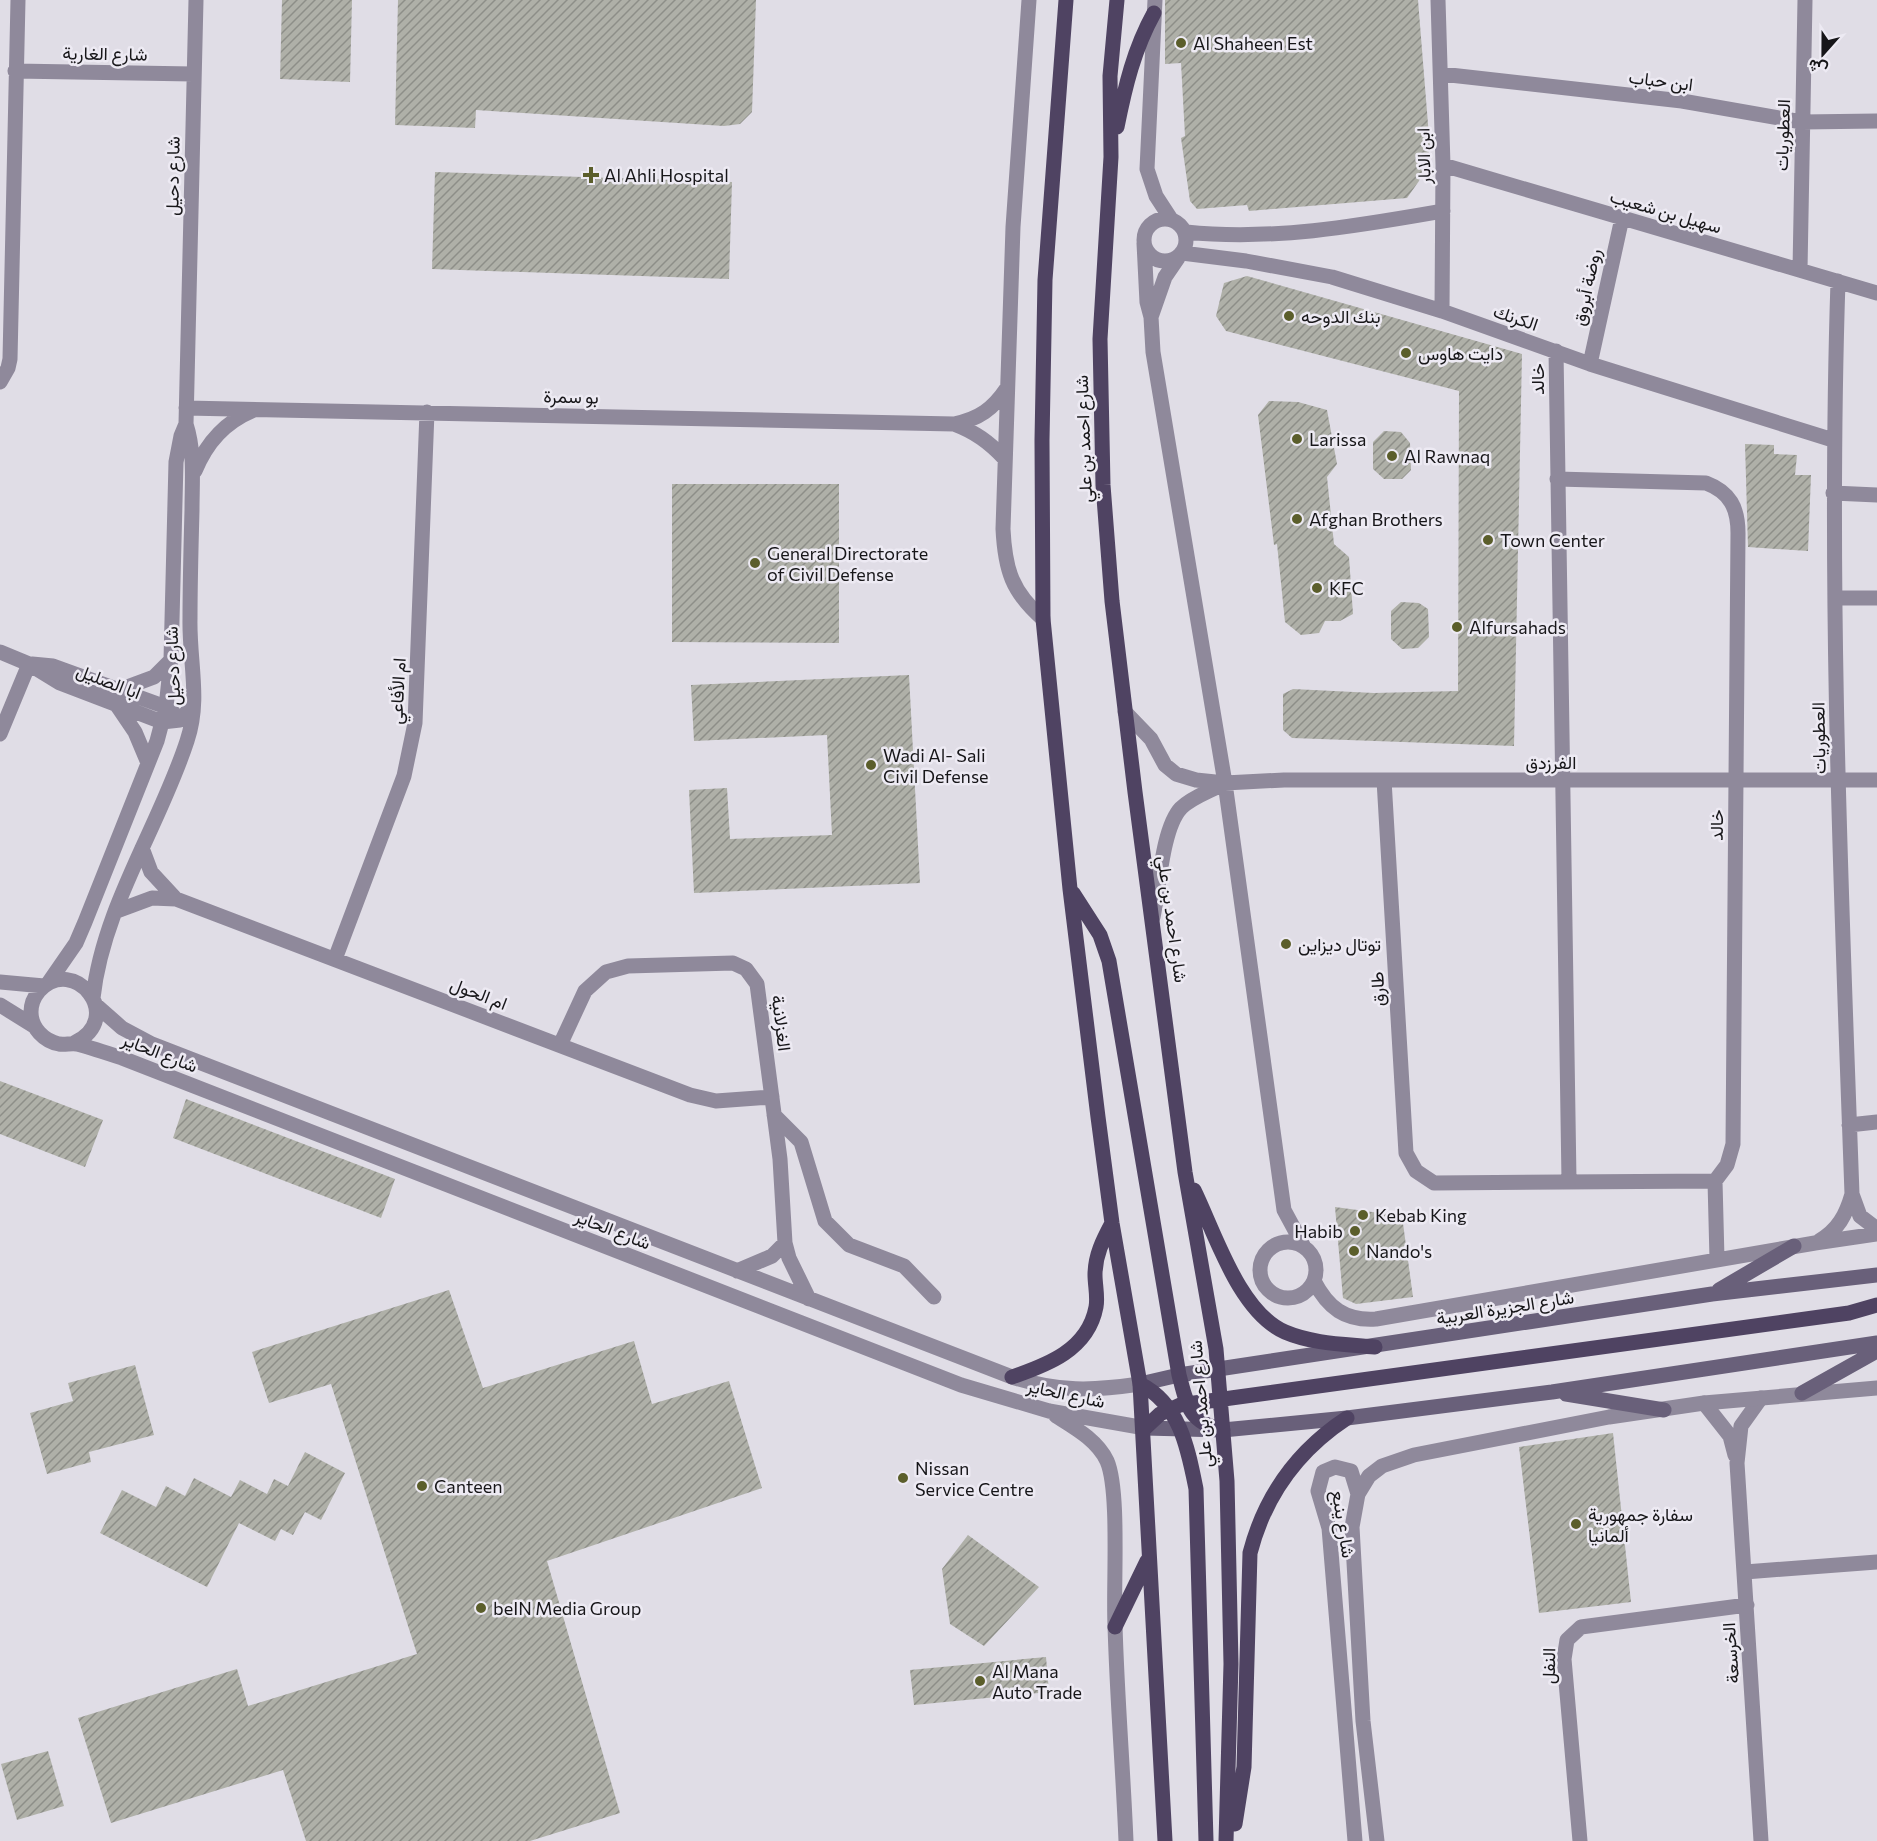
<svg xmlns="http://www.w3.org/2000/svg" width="1877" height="1841" font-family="Commissioner,Vazirmatn,sans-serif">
  <defs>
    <pattern id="building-hatch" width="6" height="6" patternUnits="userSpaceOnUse" patternTransform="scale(1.5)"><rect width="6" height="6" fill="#afb0a8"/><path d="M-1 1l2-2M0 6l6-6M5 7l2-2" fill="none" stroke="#8d8e88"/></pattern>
  </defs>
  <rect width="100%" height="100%" fill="#e0dde6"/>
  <!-- building -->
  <path fill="url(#building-hatch)" d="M282,0H352L350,82L280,79Z
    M398,0H756L752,112L740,124L724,126L476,110L475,128L395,125Z
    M1165,0H1418L1430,149L1419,181L1407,198L1249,211L1247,205L1197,209L1190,201L1181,138L1185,136L1181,63L1165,64Z
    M435,172L732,182L729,279L432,269Z
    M1247,276L1522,354L1514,746L1292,738L1283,730V694L1293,689L1374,693L1458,691L1459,391L1226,331L1216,316L1224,283Z
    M1269,401L1298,402L1327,410L1337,464L1327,477L1334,544L1349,557L1353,614L1340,621H1325L1319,633L1301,635L1285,622L1277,544L1274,545L1258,415Z
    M1384,431L1401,432L1410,443L1411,470L1402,479H1384L1373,469V442Z
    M1745,444L1774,445V454L1797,455L1795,475H1811L1808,551L1748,547Z
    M672,484H839V643L672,642Z
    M1401,602L1419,603L1428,609L1429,637L1418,648L1402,649L1391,639V611Z
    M909,675L920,883L694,893L689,790L727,788L730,839L832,835L827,735L694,741L691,685Z
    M0,1081L103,1120L85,1167L0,1134Z
    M186,1099L395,1179L381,1218L173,1138Z
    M1335,1207L1402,1216L1413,1297L1356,1304L1343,1298Z
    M449,1290L483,1388L634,1341L652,1404L729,1381L762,1488L547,1561L620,1813L530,1841H306L283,1770L111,1823L78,1718L237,1669L248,1706L417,1654L331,1384L269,1403L252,1352Z
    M135,1365L154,1435L89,1452L91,1462L47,1474L30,1413L73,1401L68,1383Z
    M1613,1433L1631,1602L1539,1613L1519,1447Z
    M305,1452L345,1473L321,1520L305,1512L293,1535L281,1529L275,1541L239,1523L207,1587L100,1533L122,1490L156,1507L166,1486L185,1496L194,1478L231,1497L240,1480L267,1494L274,1479L288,1486Z
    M968,1535L1039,1587L984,1646L950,1624L942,1569Z
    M1046,1657L1049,1692L914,1705L910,1670Z
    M48,1751L64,1806L17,1820L1,1764Z"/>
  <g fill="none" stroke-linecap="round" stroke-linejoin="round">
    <!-- minor -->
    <path stroke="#8f899b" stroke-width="15" d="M1029,0L1013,227L1003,529C1005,570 1012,592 1043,619
      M1155,0L1147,169L1156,196L1171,219
      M1438,0L1443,165L1442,311
      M15,71L193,74
      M1441,74L1682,101L1802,122L1877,121
      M1443,165L1877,293
      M1144 240a21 21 0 1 1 42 0a21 21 0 1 1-42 0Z
      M1186,232C1273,241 1357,226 1443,211
      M1144,243L1147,302L1151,317L1153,352L1225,783L1284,1210L1304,1247
      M1182,253L1246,261L1332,277L1442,311L1590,364L1833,440
      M1800,270L1805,0
      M1838,281C1828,585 1841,890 1852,1194L1860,1216L1877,1229
      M1151,317L1165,277L1178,258
      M1556,351L1569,1180
      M1590,364L1622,218
      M0,382L8,368L10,359L18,0
      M186,408L954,424C979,419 993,409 1007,388
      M954,424C975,432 989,442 1004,458
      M195,471C207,442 225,422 254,410
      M1557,479L1706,483C1730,492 1738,508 1738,533L1733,1144L1727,1165L1715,1181
      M1833,493L1877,495
      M1835,598H1877
      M0,652L29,664L60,683L162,722L180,720L193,705
      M32,664L53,666L166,707L173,712
      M119,690L154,677L171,660
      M116,704L135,732L148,763
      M1125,712L1151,739L1165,765L1176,774L1196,780L1225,783L1284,780H1877
      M0,734L29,664
      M1384,780L1406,1153L1416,1171L1434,1183L1715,1181
      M142,848L151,872L176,899
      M117,911L152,898L176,899L690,1095L716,1101L772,1097
      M1153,917C1159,890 1162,828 1181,808C1192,797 1211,791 1225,783
      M335,959L404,776L415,723L427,412
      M0,982L44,986
      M49,982L76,943L85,922L157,741L166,707L171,660L176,462L181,436L186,424
      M93,998C103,907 159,827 187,741C201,700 189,661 190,619C190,583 191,546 192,510C192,481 195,452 186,424L196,0
      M0,1005L34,1026
      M96,1005L122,1028L152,1044L1012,1377C1059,1392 1092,1391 1140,1384
      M74,1043C127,1018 74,953 39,991C34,997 31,1004 31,1012C31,1028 44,1041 59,1044C65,1045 71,1043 77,1044C92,1048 107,1053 122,1058L961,1385L1049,1411L1145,1428
      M560,1045L585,991L606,972L628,966L733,963L746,969L757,984L780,1159L785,1243L789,1258L809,1299
      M774,1115L801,1142L825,1221L849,1245L904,1266L934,1297
      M1849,1125L1877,1122
      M1715,1181L1717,1259
      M1819,1241C1838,1230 1846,1215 1852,1194
      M1260 1270a28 28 0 1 1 56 0a28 28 0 1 1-56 0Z
      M737,1271L772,1256L785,1243
      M1314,1281C1328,1308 1345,1321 1376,1319L1815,1243L1877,1234
      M1761,1398L1741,1426L1737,1463L1761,1841
      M1704,1403L1730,1436L1735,1455
      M1056,1416C1075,1428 1097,1440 1107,1461C1120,1491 1113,1588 1115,1625C1117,1697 1123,1769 1126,1841
      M1745,1572L1877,1562
      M1580,1841L1564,1659L1567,1640L1581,1627L1747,1605"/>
    <!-- tertiary -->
    <path stroke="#8f899b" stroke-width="15" d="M1358,1494L1369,1476L1382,1466L1414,1455L1609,1417L1704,1403L1877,1388
      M1355,1841L1329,1528L1318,1491L1323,1472L1335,1467L1351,1471L1358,1494L1352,1527L1363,1721L1377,1841"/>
    <!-- secondary -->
    <path stroke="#69607a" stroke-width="15" d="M1719,1290L1794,1246
      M1140,1384L1179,1375L1712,1294L1877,1275
      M1802,1393L1877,1351
      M1566,1394L1664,1410
      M1145,1428L1223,1430L1347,1418L1552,1392L1877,1343"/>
    <!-- primary -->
    <path stroke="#4f4362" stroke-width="15" d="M1066,0L1045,280L1042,440L1043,619L1070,889L1098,1117L1112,1223L1140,1384L1165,1841
      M1117,0L1110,76L1111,157L1100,339L1103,485L1112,601L1135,792L1185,1172L1216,1349L1227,1481L1231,1664L1226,1841
      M1117,127C1125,87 1134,49 1154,13
      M1073,893L1100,935L1109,961L1179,1375C1187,1405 1189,1423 1223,1430
      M1194,1190C1215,1233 1239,1312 1285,1332C1313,1344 1345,1344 1375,1347
      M1012,1377C1047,1365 1088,1350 1096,1307C1098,1297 1095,1285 1095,1275C1095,1255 1103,1240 1112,1223
      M1140,1384C1180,1404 1188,1449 1196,1489L1206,1841
      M1145,1428L1160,1414L1180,1405L1849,1313L1877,1305
      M1115,1627L1147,1561
      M1235,1824L1244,1767L1250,1553C1265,1495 1297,1451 1347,1418"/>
  </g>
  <!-- markers -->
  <g fill="#5b5e2b" stroke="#edeaf3" stroke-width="2">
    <circle cx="1181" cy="43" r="6"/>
    <path d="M588 166h6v6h6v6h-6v6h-6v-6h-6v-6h6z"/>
    <circle cx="1289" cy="316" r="6"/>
    <circle cx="1406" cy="353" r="6"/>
    <circle cx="1297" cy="439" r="6"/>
    <circle cx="1392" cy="456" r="6"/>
    <circle cx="1297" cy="519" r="6"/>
    <circle cx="1488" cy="540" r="6"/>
    <circle cx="755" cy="563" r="6"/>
    <circle cx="1317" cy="588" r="6"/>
    <circle cx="1457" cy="627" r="6"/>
    <circle cx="871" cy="765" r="6"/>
    <circle cx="1286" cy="944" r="6"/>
    <circle cx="1363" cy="1215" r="6"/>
    <circle cx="1355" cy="1231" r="6"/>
    <circle cx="1354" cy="1251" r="6"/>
    <circle cx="903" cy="1478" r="6"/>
    <circle cx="422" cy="1486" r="6"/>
    <circle cx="1576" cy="1524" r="6"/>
    <circle cx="481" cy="1608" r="6"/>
    <circle cx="980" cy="1681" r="6"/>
  </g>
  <g text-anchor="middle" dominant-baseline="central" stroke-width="5" stroke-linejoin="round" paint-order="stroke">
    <!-- poi labels -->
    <g font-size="18" fill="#171619" stroke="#edeaf3" text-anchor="start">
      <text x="1193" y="43">Al Shaheen Est</text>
      <text x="604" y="175">Al Ahli Hospital</text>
      <text x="1301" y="316">بنك الدوحه</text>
      <text x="1418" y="353">دايت هاوس</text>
      <text x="1309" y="439">Larissa</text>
      <text x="1404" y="456">Al Rawnaq</text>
      <text x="1309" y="519">Afghan Brothers</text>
      <text x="1500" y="540">Town Center</text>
      <text x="767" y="553">General Directorate<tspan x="767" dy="21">of Civil Defense</tspan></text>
      <text x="1329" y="588">KFC</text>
      <text x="1469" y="627">Alfursahads</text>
      <text x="883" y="755">Wadi Al- Sali<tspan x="883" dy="21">Civil Defense</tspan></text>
      <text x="1298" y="944">توتال ديزاين</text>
      <text x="1375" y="1215">Kebab King</text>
      <text x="1343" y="1231" text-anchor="end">Habib</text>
      <text x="1366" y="1251">Nando's</text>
      <text x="915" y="1468">Nissan<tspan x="915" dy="21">Service Centre</tspan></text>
      <text x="434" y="1486">Canteen</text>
      <text x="1588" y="1514">سفارة جمهورية<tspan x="1588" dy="21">ألمانيا</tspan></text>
      <text x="493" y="1608">beIN Media Group</text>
      <text x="992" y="1671">Al Mana<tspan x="992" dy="21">Auto Trade</tspan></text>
    </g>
    <!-- street labels -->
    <g font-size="18" fill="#171619" stroke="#edeaf3">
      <text transform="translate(105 53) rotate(1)">شارع الغارية</text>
      <text transform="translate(1661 80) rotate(7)">ابن حباب</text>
      <text transform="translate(1782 135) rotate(-88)">العطوريات</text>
      <text transform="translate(1423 156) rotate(-91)">ابن الابار</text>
      <text transform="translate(172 176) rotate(-89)">شارع دحيل</text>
      <text transform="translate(1666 211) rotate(16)">سهيل بن شعيب</text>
      <text transform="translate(1586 287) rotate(-78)">روضة أبروق</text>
      <text transform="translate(1516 317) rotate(19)">الكرنك</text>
      <text transform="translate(1537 379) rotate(-90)">خالد</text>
      <text transform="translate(571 396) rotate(1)">بو سمرة</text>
      <text transform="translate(1083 439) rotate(-92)">شارع احمد بن علي</text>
      <text transform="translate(172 666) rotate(-92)">شارع دحيل</text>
      <text transform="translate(109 681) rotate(21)">ابا الصليل</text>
      <text transform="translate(397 691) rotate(-87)">ام الأفاعي</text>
      <text transform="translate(1818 738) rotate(-91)">العطوريات</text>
      <text x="1551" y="762">الفرزدق</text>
      <text transform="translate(1716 825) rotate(-89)">خالد</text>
      <text transform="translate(1173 919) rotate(82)">شارع احمد بن علي</text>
      <text transform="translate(1377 989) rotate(-93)">طارق</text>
      <text transform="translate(479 993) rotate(21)">ام الحول</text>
      <text transform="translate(782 1023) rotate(83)">الغزلانية</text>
      <text transform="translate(160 1052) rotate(21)">شارع الحاير</text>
      <text transform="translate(613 1229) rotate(21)">شارع الحاير</text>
      <text transform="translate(1505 1307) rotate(-9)">شارع الجزيرة العربية</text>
      <text transform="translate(1066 1393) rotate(12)">شارع الحاير</text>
      <text transform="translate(1200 1404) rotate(-95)">شارع احمد بن علي</text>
      <text transform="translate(1344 1524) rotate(81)">شارع ينبع</text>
      <text transform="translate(1730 1653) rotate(-94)">الخرسعة</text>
      <text transform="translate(1548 1666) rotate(-89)">النفل</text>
    </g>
  </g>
  <!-- north arrow -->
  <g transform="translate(1823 54) rotate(201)" stroke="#edeaf3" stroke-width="4.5" paint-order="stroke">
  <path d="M0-4.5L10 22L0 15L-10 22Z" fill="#171619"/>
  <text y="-9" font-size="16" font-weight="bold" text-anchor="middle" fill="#171619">ش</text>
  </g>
</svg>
